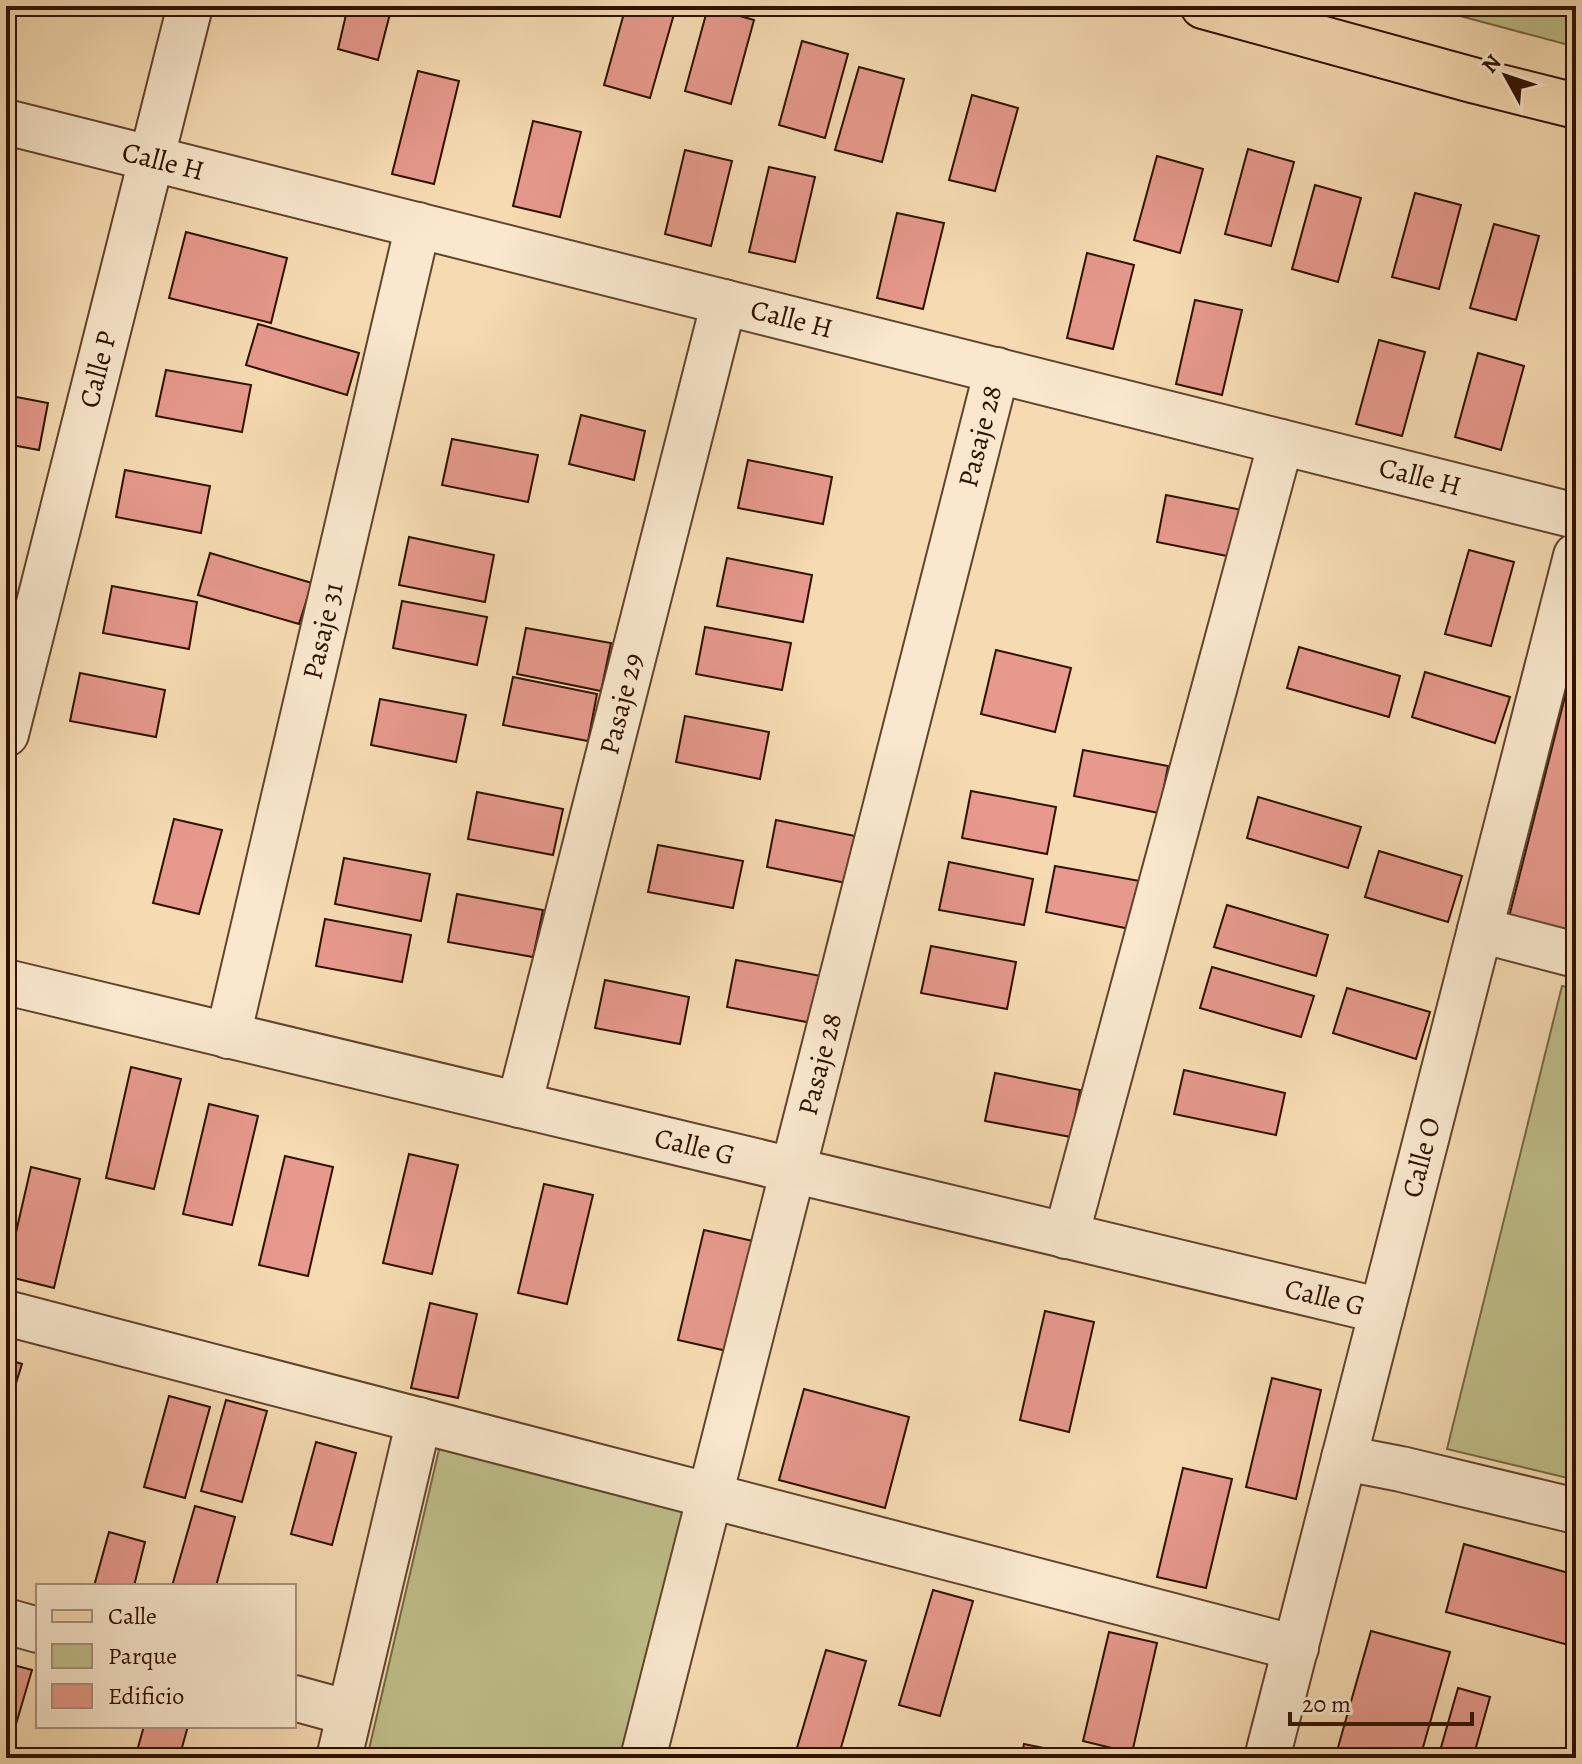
<svg xmlns="http://www.w3.org/2000/svg" width="1582" height="1764" font-family="Alegreya,serif">
  <rect width="100%" height="100%" fill="#f6dbb2"/>
  <filter id="stains"><feTurbulence type="fractalNoise" baseFrequency=".0025" numOctaves="4"/><feColorMatrix values="0 0 0 0 .2 0 0 0 0 .09 0 0 0 0 .02 0 0 0 .5 -.17"/></filter>
  <radialGradient id="worn" r=".72"><stop offset=".6" stop-color="#630" stop-opacity="0"/><stop offset="1" stop-color="#630" stop-opacity=".3"/></radialGradient>
  <!-- green -->
  <path fill="#bfbf8a" stroke="#766845" stroke-width="2" d="M1423,6H1576V47Z
    M1562,986L1576,989V1480L1447,1449Z
    M441,1441L695,1499L635,1758H367Z"/>
  <!-- building -->
  <path fill="#e6998c" stroke="#2e1100" stroke-width="2" d="M348,6H392L378,60L338,49Z
    M626,6H644L674,14L650,98L604,85Z
    M708,7L754,20L731,104L685,91Z
    M802,41L848,54L825,138L779,125Z
    M859,67L904,79L882,162L835,150Z
    M418,71L459,81L434,184L392,174Z
    M972,95L1018,108L995,191L949,180Z
    M533,121L581,132L560,217L513,206Z
    M1248,149L1294,162L1271,246L1225,234Z
    M685,150L732,161L711,246L665,234Z
    M1157,156L1203,169L1180,253L1134,240Z
    M769,167L815,177L795,262L749,252Z
    M1315,185L1361,198L1338,282L1292,269Z
    M1415,193L1461,205L1439,289L1392,277Z
    M897,213L944,223L923,309L877,298Z
    M1494,224L1539,236L1516,320L1470,308Z
    M186,232L287,258L271,323L169,298Z
    M1087,253L1134,265L1113,349L1067,338Z
    M1195,300L1242,310L1222,395L1176,384Z
    M258,324L359,353L347,395L246,365Z
    M1379,340L1425,352L1402,436L1356,424Z
    M1478,353L1524,366L1501,450L1455,437Z
    M166,370L251,385L242,432L156,416Z
    M6,395L48,403L39,450L6,444Z
    M581,415L645,431L634,480L569,464Z
    M452,439L538,455L528,502L442,485Z
    M748,460L832,477L823,524L738,508Z
    M125,470L210,486L201,533L116,517Z
    M1166,495L1252,512L1242,559L1157,542Z
    M409,537L494,555L485,602L399,585Z
    M1469,550L1514,562L1491,646L1445,634Z
    M210,553L312,583L299,624L198,595Z
    M727,558L812,575L803,622L717,606Z
    M112,586L197,602L189,649L103,633Z
    M402,601L487,617L477,665L393,648Z
    M705,627L791,643L782,690L696,674Z
    M526,628L611,643L601,691L517,674Z
    M1299,647L1400,676L1389,717L1287,688Z
    M996,650L1071,668L1055,732L981,714Z
    M1576,653V935L1509,917Z
    M1425,672L1510,697L1495,743L1412,717Z
    M80,673L165,690L156,737L70,721Z
    M513,677L597,694L588,741L503,725Z
    M380,699L466,715L456,762L371,745Z
    M685,716L769,732L760,779L676,762Z
    M1083,750L1168,766L1159,813L1074,796Z
    M971,791L1056,807L1047,854L962,838Z
    M477,792L563,809L553,855L468,839Z
    M1258,797L1361,827L1348,868L1247,838Z
    M174,819L222,830L199,914L153,903Z
    M776,820L860,837L851,884L767,867Z
    M658,845L743,861L733,908L648,892Z
    M1379,851L1462,876L1448,922L1365,897Z
    M344,858L430,874L421,921L335,904Z
    M949,862L1033,879L1024,925L939,910Z
    M1055,866L1140,881L1130,929L1046,912Z
    M457,894L543,910L533,957L448,942Z
    M1227,905L1328,935L1316,976L1214,947Z
    M325,919L411,935L402,982L316,966Z
    M931,946L1016,962L1007,1009L921,993Z
    M736,960L821,976L812,1023L727,1007Z
    M1212,967L1314,996L1301,1037L1200,1008Z
    M605,980L689,997L680,1044L595,1028Z
    M1347,988L1430,1012L1416,1059L1333,1033Z
    M131,1067L181,1079L154,1189L106,1178Z
    M1184,1070L1285,1093L1276,1135L1174,1114Z
    M995,1073L1080,1090L1071,1137L985,1121Z
    M209,1104L258,1116L232,1225L183,1214Z
    M409,1154L458,1165L432,1274L383,1263Z
    M285,1156L333,1167L308,1276L259,1265Z
    M31,1167L80,1179L54,1288L6,1276Z
    M544,1184L593,1195L567,1304L518,1293Z
    M704,1230L753,1241L727,1351L678,1340Z
    M430,1303L477,1314L458,1398L411,1388Z
    M1045,1311L1094,1322L1069,1432L1020,1420Z
    M6,1359L22,1364L6,1415Z
    M1272,1378L1321,1390L1296,1499L1246,1487Z
    M804,1389L909,1417L885,1508L779,1480Z
    M169,1396L210,1407L185,1498L144,1487Z
    M226,1400L267,1411L242,1502L201,1491Z
    M316,1442L356,1453L332,1545L291,1534Z
    M1183,1468L1232,1479L1206,1588L1157,1577Z
    M195,1506L235,1517L216,1586H172Z
    M109,1532L145,1542L134,1586H94Z
    M1464,1544L1576,1575V1647L1446,1612Z
    M933,1590L973,1601L940,1716L899,1705Z
    M1371,1631L1450,1652L1420,1758H1335Z
    M1109,1632L1157,1643L1132,1753L1083,1741Z
    M826,1650L866,1661L838,1758H794Z
    M6,1663L32,1670L6,1758Z
    M1458,1688L1490,1697L1473,1758H1438Z
    M144,1726H188L179,1758H135Z
    M1024,1744L1073,1754V1758H1021Z"/>
  <g fill="none" stroke-linecap="round" stroke-linejoin="round">
    <defs>
      <g id="street">
        <path id="s1" d="M6,122L1576,516"/>
        <path id="s2" d="M6,734L190,6"/>
        <path d="M1480,930L1576,955"/>
        <path id="s3" d="M6,982L1382,1311"/>
        <path id="s4" d="M228,1036L418,225"/>
        <path id="s5" d="M519,1105L724,302"/>
        <path d="M1066,1236L1281,442"/>
        <path d="M6,1313L1296,1648"/>
        <path d="M1344,1458L1401,1469L1576,1511"/>
        <path d="M6,1621L38,1630"/>
        <path d="M294,1698L349,1713"/>
        <path d="M339,1758L419,1420"/>
        <path id="s6" d="M643,1758L997,370"/>
        <path id="s7" d="M1267,1758L1576,556"/>
      </g>
      <path id="primary" d="M1203,6L1476,81L1576,106"/>
    </defs>
    <!-- street casing -->
    <use href="#street" stroke="#60442c" stroke-width="48"/>
    <!-- primary casing -->
    <use href="#primary" stroke="#2e1100" stroke-width="48"/>
    <!-- street -->
    <use href="#street" stroke="#f9e8cd" stroke-width="44"/>
    <!-- primary -->
    <use href="#primary" stroke="#f6dbb2" stroke-width="44"/>
  </g>
  <g text-anchor="middle" dominant-baseline="central" stroke-width="8" stroke-linejoin="round" paint-order="stroke">
    <!-- street labels -->
    <g font-size="28" fill="#2e1100" stroke="#f9e8cd">
      <text stroke="none"><textPath href="#s1" startOffset="162">Calle H</textPath></text>
      <text stroke="none"><textPath href="#s1" startOffset="810">Calle H</textPath></text>
      <text stroke="none"><textPath href="#s2" startOffset="376">Calle P</textPath></text>
      <text stroke="none"><textPath href="#s6" startOffset="1364">Pasaje 28</textPath></text>
      <text stroke="none"><textPath href="#s1" startOffset="1458">Calle H</textPath></text>
      <text stroke="none"><textPath href="#s4" startOffset="416">Pasaje 31</textPath></text>
      <text stroke="none"><textPath href="#s5" startOffset="414">Pasaje 29</textPath></text>
      <text stroke="none"><textPath href="#s6" startOffset="716">Pasaje 28</textPath></text>
      <text stroke="none"><textPath href="#s3" startOffset="708">Calle G</textPath></text>
      <text stroke="none"><textPath href="#s7" startOffset="620">Calle O</textPath></text>
      <text stroke="none"><textPath href="#s3" startOffset="1356">Calle G</textPath></text>
    </g>
  </g>
  <!-- margin -->
  <rect width="1582" height="1764" fill="none" stroke="#f6dbb2" stroke-width="32"/>
  <rect x="8" y="8" width="1566" height="1748" fill="none" stroke="#2e1100" stroke-width="4"/>
  <rect x="16" y="16" width="1550" height="1732" fill="none" stroke="#2e1100" stroke-width="2"/>
  <!-- legend -->
  <rect x="36" y="1584" width="260" height="144" fill="#f9e8cd" stroke="#a8927b" stroke-width="2"/>
  <rect x="52" y="1610" width="40" height="12" fill="#f6dbb2" stroke="#a8927b" stroke-width="2"/>
  <text x="108" y="1624" font-size="24" fill="#2e1100">Calle</text>
  <rect x="52" y="1644" width="40" height="24" fill="#bfbf8a" stroke="#a8927b" stroke-width="2"/>
  <text x="108" y="1664" font-size="24" fill="#2e1100">Parque</text>
  <rect x="52" y="1684" width="40" height="24" fill="#e6998c" stroke="#a8927b" stroke-width="2"/>
  <text x="108" y="1704" font-size="24" fill="#2e1100">Edificio</text>
  <!-- north arrow -->
  <g transform="translate(1506 76) rotate(310)" stroke="#f9e8cd" stroke-width="6" paint-order="stroke">
  <path d="M0-6L14 30L0 20L-14 30Z" fill="#2e1100"/>
  <text y="-12" font-size="22" font-weight="bold" text-anchor="middle" fill="#2e1100">N</text>
  </g>
  <!-- scale -->
  <path d="M1290 1712v12h182v-12" fill="none" stroke="#2e1100" stroke-width="4"/>
  <text x="1302" y="1712" font-size="24" fill="#2e1100" stroke="#f9e8cd" stroke-width="6" paint-order="stroke">20 m</text>
  <rect width="100%" height="100%" filter="url(#stains)"/>
  <rect width="100%" height="100%" fill="url(#worn)"/>
</svg>
